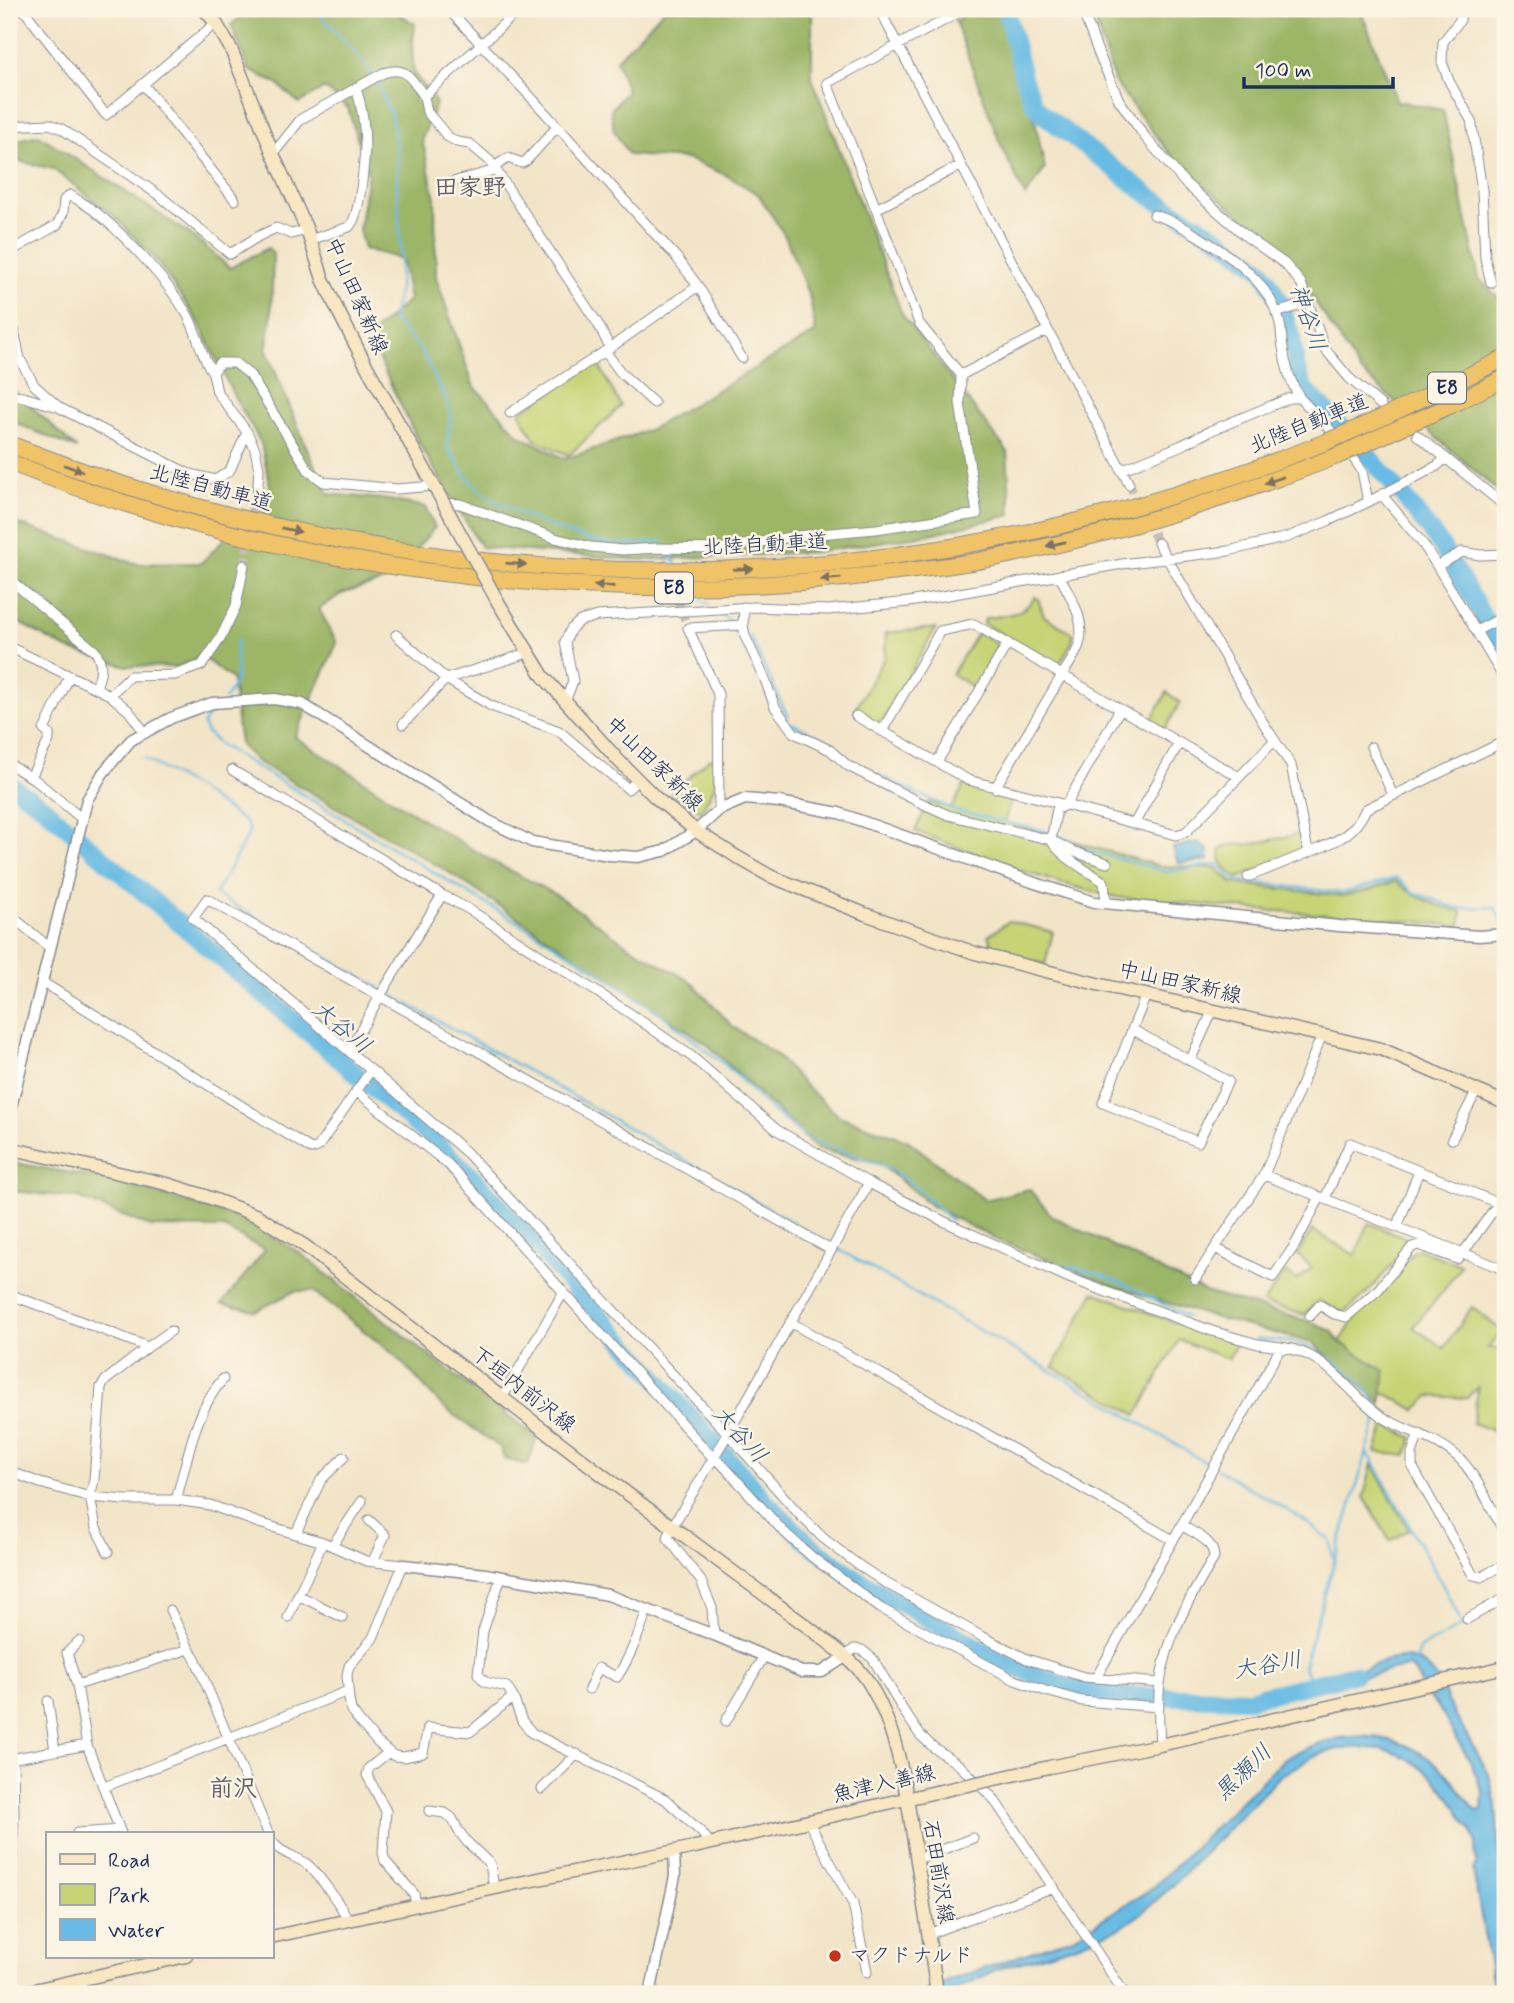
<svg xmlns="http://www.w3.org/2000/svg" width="1514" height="2003" font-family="Mynerve,'Klee One',sans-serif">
  <rect width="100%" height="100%" fill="#fcf5e5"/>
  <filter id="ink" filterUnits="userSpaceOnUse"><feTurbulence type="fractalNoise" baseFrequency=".0143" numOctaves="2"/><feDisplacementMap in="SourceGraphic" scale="14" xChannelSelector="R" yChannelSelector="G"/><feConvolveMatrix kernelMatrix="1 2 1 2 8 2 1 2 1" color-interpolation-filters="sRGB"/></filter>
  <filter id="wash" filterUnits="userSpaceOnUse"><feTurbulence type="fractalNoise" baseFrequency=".00686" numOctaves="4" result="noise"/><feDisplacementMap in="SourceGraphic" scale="28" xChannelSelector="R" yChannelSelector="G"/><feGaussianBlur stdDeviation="1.57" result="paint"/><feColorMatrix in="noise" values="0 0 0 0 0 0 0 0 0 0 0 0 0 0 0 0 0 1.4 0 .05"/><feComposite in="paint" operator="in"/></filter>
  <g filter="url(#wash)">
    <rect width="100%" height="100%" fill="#f2e4c7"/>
    <!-- green -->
    <path fill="#c6d476" stroke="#70826a" stroke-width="2" d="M597,362L621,406L569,455L535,440L520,413L524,409Z
      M1035,597L1038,599L1044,616L1074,634L1072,642L1060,663L1054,665L983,623L986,618C1005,616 1024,615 1035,597Z
      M936,628L883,720L875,723L854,711L885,657L886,633Z
      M978,632L995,642L997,649L974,688L952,674Z
      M1167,692L1180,703L1165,729L1151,721Z
      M710,758L716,759L715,786L701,811L670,794Z
      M965,784L1011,798L1005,822L1159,866L1216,868L1232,883L1342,896L1369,890L1396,881C1414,897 1438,907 1462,911L1460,926C1369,916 1277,913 1185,903C1163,900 1139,901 1117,897C1047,883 981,856 915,831L929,802L952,808Z
      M1300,834L1304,852L1237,878C1227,870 1217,863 1221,849L1229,845L1252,844Z
      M1009,921L1053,932L1045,964L995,950L988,936Z
      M1369,1223L1411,1240C1390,1267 1371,1293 1343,1313L1318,1300L1305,1315L1263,1303L1286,1272L1297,1280L1312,1268L1297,1254L1312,1230L1355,1255Z
      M1418,1249L1461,1265L1444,1290L1413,1327L1444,1348L1472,1307L1502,1331L1488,1348H1505V1436L1473,1423L1478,1387L1467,1398L1429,1396L1416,1410L1381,1391L1384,1371L1340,1342L1362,1308L1413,1252Z
      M1094,1292L1157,1316L1237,1343L1228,1359L1179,1340L1137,1415L1053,1367Z
      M1385,1425L1413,1438L1406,1456L1376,1452Z
      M1372,1464L1409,1530L1390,1541L1364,1497Z"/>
    <!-- forest -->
    <path fill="#9cb667" stroke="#5c7262" stroke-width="2" d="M250,9H391L415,24L412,49L414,73L436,103L422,139L435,198L436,277L473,385L520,436L565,459L651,429L816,332L810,299L785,236L758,194L724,174L687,159L629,155L614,131L611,110L627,91L616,60L665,9H814L812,15V78L902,314L1007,451L1011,515L926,535L814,552L640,560L481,547L420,445L368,337L409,300L402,259L364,249L359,230L368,174L348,108L325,88L299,103L276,83L249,70L231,25Z
      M966,9H1012L1045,169L1025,196L1000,143L955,21L960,18Z
      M1091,9H1360L1397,101L1443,110L1479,279L1505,304V497L1360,371L1282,250L1177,163L1115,83Z
      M39,135L193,236L230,268L268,248L273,254L271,321L266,349L310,456L329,494L383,499L425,507L435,527L391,579L341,594L319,609L337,643L295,737L424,820L497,864L555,894L626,944L693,983L732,1026L776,1055L806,1087L839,1116L907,1140L985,1200L1029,1189L1052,1216L1205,1292L1314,1323L1332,1331L1340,1342L1385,1371L1381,1404L1313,1343L1220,1319L1119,1288L995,1239L933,1207L879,1163L817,1149L706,1043L447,871L256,761L240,745L232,679L202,657L177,667L127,666L67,649L14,620L9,615V521L137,564L201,563L271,491L261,443L236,400L199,323L156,260L114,216L53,169L14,160L12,141Z
      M9,386L77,449L9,420Z
      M9,1162L116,1181L237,1217L300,1253L441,1365L537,1437L528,1465L504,1459L501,1448L444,1408L396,1356L313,1291H295L256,1311L222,1304L265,1250L224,1228L151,1227L78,1198L12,1191L9,1193Z"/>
    <!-- water -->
    <path fill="#68bbe4" stroke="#4275a1" stroke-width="2" d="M1197,842L1208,850V860L1178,863L1173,848Z
      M1402,1658C1408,1658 1414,1659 1420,1662C1432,1668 1446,1688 1447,1701L1489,1774L1496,1805L1499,1854L1505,1888V1994H1495L1473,1870L1477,1863L1475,1851L1476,1843L1471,1829L1464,1821L1452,1800L1434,1778L1415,1763L1398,1754L1381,1749L1356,1747L1338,1749L1314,1756L1280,1776L1172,1886L1142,1913L1122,1927L1074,1946L995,1970L948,1994H920L951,1980L1073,1937L1154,1887L1282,1761C1337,1727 1399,1726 1447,1774C1457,1785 1465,1797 1473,1809L1478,1811L1482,1809L1483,1793L1471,1763L1437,1705L1428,1697L1414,1671L1409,1667L1390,1670L1385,1672L1317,1685L1388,1660Z"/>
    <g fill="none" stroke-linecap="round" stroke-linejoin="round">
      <!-- stream -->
      <path stroke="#68bbe4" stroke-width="2.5" d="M315,9L362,60L372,75
        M376,81L391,114L398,155L397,183L401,251L399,289L393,320L421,350L446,399L451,413L447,447C456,459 464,475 475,486C496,507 572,537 602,543C621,546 641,543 661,541L663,545
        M667,551L676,563
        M695,591L698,597L710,606
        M718,612L733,623
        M749,635L788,717
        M225,699C244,675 233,666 237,640
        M219,707L207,717L203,724L207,733L220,745L586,963L661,1014L730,1069L769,1108L802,1134L818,1142L889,1168L912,1184L951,1220
        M791,723L831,742L851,761L869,771L956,811L1049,832
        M144,758L196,788L245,822L249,829V833L215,894L380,988
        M1056,834L1084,849L1167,872L1218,864L1233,880L1343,893L1397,878L1413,892L1456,908L1495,907L1503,924L1505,923
        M386,992L564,1091L830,1244
        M981,1243L1001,1252
        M836,1248L1109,1404L1211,1466
        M1048,1264C1060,1266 1074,1267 1086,1270C1122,1280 1155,1300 1187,1317
        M1256,1339C1269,1341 1283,1340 1295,1343C1322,1349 1372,1383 1378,1411
        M1366,1453L1372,1459L1440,1580L1463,1625L1419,1649L1415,1663
        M1217,1469L1301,1518L1330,1540L1333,1557
        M1313,1684L1303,1667L1377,1418"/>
      <!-- river -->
      <path stroke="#68bbe4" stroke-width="18" d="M1006,9L1024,81L1034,104L1045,116L1151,197L1220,239L1262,270L1281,304L1292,339L1297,369L1304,388L1357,443L1408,502L1441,545L1505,653
        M9,784L42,806L423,1131L475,1179L655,1376L770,1506L808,1543L856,1578L1011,1666L1066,1686L1115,1695L1249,1699L1355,1674"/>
    </g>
  </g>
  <g filter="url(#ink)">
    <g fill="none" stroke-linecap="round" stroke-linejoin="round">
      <!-- minor-tunnel -->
      <path stroke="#c7c0b2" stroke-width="9" stroke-dasharray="9 4.5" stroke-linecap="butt" d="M1129,484L1158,543
        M658,548L688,628
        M244,565L257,498"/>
      <defs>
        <path id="minor" d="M23,9L106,115L216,23
          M448,9L528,94L677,258L698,286L610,348L510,413
          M879,9L1129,484
          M1082,9L1098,52L1119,100L1145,137L1185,183L1247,237L1285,264L1301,283L1325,349L1349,378L1381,405
          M1461,9L1460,20L1443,42L1442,62L1449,81L1471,120L1482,190L1485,258L1491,283
          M143,84L235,200
          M424,96L427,112L448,137L457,142L470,144L490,161L598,324L610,348
          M9,126L50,124L62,129L160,196L230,254L259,236L276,228L291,234L307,230
          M273,154L301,119L383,73C407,65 410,78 424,96L520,9
          M494,167L508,158L522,163L526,161L557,127
          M449,183L496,170
          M876,209L827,83L960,12L962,9
          M1154,215C1174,220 1186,229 1203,239C1235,259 1268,282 1279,320C1282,329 1281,339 1283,347C1285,366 1290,382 1300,398
          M310,240L349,227C360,217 364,164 365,148C365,129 362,106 356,88
          M9,252L57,225L63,213L64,200L70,195C79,201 89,206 97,213C127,237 167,281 187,314C198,333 200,355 213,373
          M698,286L742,358
          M1276,313L1308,303
          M9,323L14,330L20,359L34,385L60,408L187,473L216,480L230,470L247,432
          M605,351L621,373L654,403
          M961,375L919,323L876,209L961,165
          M9,393L55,406
          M1417,435L1505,506
          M1348,450L1362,471L1368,502
          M1121,470L1180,446L1210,431L1290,398H1300L1339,439
          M1382,495L1423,544L1437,566L1462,552L1480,555L1505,554
          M257,498L259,469L255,449L247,432L217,392L213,373L219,363H235L250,375L309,471L324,482L397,489L434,486
          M444,503L460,504L555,538L591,547L623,550L658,548L720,549L797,536L876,529L977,514L960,403L961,375L1048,330
          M1158,543L1264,724L1291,765L1307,846L1310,852C1337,841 1353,836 1366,809L1505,741
          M1437,566L1476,631
          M1059,575C1071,598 1089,623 1077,650C1073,659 1067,667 1062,675L1120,709L1066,805L1176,835L1186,832L1274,741
          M9,579L95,651C104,664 101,673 96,688
          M1505,616L1476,631L1505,680
          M743,625L745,636L764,677L775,707L794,733L830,750L848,766L917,801L948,815L1051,840L1072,851L1107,863
          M396,635L446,679L491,706L559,731L628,789L638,780
          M9,647L110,695L130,676L175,675L202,665L220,639L236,606L244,565
          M110,695L129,711L145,733
          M565,702L573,681L565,642L571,629L580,621L597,616L754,607L828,610L909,602L1122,564L1228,551L1288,537L1328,521L1368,502L1437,466L1446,458
          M1120,709L1239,777
          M856,716L882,731
          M403,724L446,679L528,653
          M1371,747L1393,795
          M937,762L1008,643
          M9,764L34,779L82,819
          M232,770L442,895L470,910L628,1012L691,1056L777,1130L869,1183L943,1221L1069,1278L1212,1331L1258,1344L1281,1347
          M31,777L49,740V734L44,730L69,677
          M995,788L1062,675L974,624L940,631L882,731L968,780L1066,805
          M1066,805L1057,809L1051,840C1060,857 1087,870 1104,882L1106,903
          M719,810L718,694L688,628L743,625L744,607
          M1134,824L1179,743
          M1248,877L1310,852
          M9,914L50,948
          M42,982L311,1149L318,1147L371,1070L193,918L207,899L831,1250
          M1133,1030L1228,1081L1198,1142L1103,1103L1146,995
          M1322,1035L1264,1175L1215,1248L1273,1277L1295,1245L1320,1197L1463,1253L1505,1194
          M349,1051L380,996L442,895
          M1190,1061L1213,1010
          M9,1062L21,1067
          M371,1070L467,1153L728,1434L799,1514L823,1538L857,1564L884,1582L981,1636L1027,1659L1084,1677L1160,1683
          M356,1091L449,1165L713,1458L721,1463L782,1530L812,1557L880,1608L1015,1680L1046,1691L1082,1701L1159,1707
          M1452,1139L1477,1090
          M1264,1175L1320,1197
          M1325,1198L1350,1143L1498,1203
          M1397,1227L1419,1171
          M1195,1279L1215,1248
          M9,1294L148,1347L106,1380L101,1387L94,1480L90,1497L96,1528L108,1552
          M1310,1316L1320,1305L1334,1314L1346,1317L1378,1290L1412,1247L1419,1245L1457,1259L1463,1253L1505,1270
          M790,1322L1173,1540
          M148,1347L171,1331
          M502,1398L563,1293
          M1419,1433L1412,1453V1466L1473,1575L1481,1577L1505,1564
          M9,1471L40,1483L90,1497L125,1500H176L210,1505L259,1523L323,1542L366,1561L403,1565L373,1638L349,1666L347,1675L349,1699L351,1710L359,1721L378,1743L394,1756L404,1757L423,1753L428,1728L470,1732L513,1697L522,1721L532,1733L665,1799L702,1833L710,1843
          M176,1500C188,1459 194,1412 223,1379
          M369,1520L385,1535L373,1561
          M296,1533L321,1480L344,1457
          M332,1546L362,1501
          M501,1577L483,1631L478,1674L485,1682L507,1687L513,1697
          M298,1595L342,1617
          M170,1610L189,1649
          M288,1617L323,1542
          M1467,1619L1505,1598
          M714,1635L712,1608L701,1581L668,1538L672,1527L725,1439L869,1183
          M79,1641L67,1653L77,1685L87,1745L121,1833
          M845,1657L854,1649L862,1650L873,1659L903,1710L920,1735L933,1747L959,1765L993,1798L1125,1994
          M1096,1678L1281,1347C1331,1354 1343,1390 1381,1416C1406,1433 1437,1436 1461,1460C1476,1475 1494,1513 1505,1534
          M77,1685L189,1649L195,1658L268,1833
          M589,1689L598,1668L617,1677C631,1656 639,1633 647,1610
          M48,1701L55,1751
          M726,1721L764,1656
          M1160,1745C1159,1724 1157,1704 1160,1684C1166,1638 1190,1597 1214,1558C1214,1540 1195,1534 1181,1525
          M389,1752L369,1768L367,1775L386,1811L383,1853L385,1861L414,1894L416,1906
          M10,1759L87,1745
          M104,1787L348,1691
          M542,1789L577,1754
          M429,1811L445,1813L452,1818L458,1830L467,1842L490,1864L494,1888
          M808,1821L853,1904L867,1972
          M77,1833L120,1830
          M271,1840C278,1853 297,1856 308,1865C321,1877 341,1906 349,1921
          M917,1859L973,1838
          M9,1869L12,1863L14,1815L13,1759
          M928,1934L1054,1887
          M80,1979L83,1994"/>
        <path id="tertiary" d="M9,1115L87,800L103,773L131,740L171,718L212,703L275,699L302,704L489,821L532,842L609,855L638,857L664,851L696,831L719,810L745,799L779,802L839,813L1032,882L1094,902L1339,926L1479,936L1505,934
          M403,1565L485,1574L608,1595L714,1635L802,1672H822L845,1657
          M650,1994L675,1876L674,1851"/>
        <path id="secondary" d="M204,9L216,23L231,49L273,154L307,230L323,279L337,309L367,367L434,486
          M498,602L543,676L618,760L655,797L696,831L737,857L770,876L865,914L975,953L1097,984L1381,1049L1505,1103
          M9,1148L167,1184L205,1196L258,1216L305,1246L605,1477L820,1636C836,1649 856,1663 867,1680C901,1733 907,1800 917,1861C924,1905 931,1950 937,1994
          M1049,1767L1160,1745L1505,1667
          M271,1937L514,1884L695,1847L936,1792
          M16,1994L186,1956"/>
        <path id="motorway" d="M1388,415L1505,358
          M1402,427L1449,406L1505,378
          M9,444C439,613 896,613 1326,442
          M9,462C277,568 568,608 855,577C898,572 941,568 983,560C1105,537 1223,501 1337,456"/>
      </defs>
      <!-- minor casing -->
      <use href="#minor" stroke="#868a92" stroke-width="11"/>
      <!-- tertiary casing -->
      <use href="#tertiary" stroke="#868a92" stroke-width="13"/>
      <!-- secondary casing -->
      <use href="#secondary" stroke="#868a92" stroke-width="15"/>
      <!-- motorway casing -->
      <use href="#motorway" stroke="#868a92" stroke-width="18"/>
      <!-- minor -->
      <use href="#minor" stroke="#fff" stroke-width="9"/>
      <!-- tertiary -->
      <use href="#tertiary" stroke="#fff" stroke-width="10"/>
      <!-- secondary -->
      <use href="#secondary" stroke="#f9e7c3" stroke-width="12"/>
      <!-- motorway -->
      <use href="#motorway" stroke="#f0c369" stroke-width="16"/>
      <defs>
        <path id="secondary-bridge" d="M434,486L498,602
          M936,1792L1049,1767"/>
        <path id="motorway-bridge" d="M1326,442L1388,415
          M1337,456L1402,427"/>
      </defs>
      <!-- secondary-bridge casing -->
      <use href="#secondary-bridge" stroke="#868a92" stroke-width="15" stroke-linecap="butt"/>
      <!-- motorway-bridge casing -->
      <use href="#motorway-bridge" stroke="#868a92" stroke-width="18" stroke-linecap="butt"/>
      <!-- secondary-bridge -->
      <use href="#secondary-bridge" stroke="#f9e7c3" stroke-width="12"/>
      <!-- motorway-bridge -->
      <use href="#motorway-bridge" stroke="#f0c369" stroke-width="16"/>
    </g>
    <!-- one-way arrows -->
    <defs><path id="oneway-solid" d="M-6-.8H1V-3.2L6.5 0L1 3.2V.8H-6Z" transform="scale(1.75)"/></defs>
    <g fill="#7b7263">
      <use href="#oneway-solid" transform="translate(73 468) rotate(19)"/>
      <use href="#oneway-solid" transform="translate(1274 480) rotate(161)"/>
      <use href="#oneway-solid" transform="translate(291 530) rotate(12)"/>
      <use href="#oneway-solid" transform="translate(1056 544) rotate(167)"/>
      <use href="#oneway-solid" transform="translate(516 564) rotate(5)"/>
      <use href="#oneway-solid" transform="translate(743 569) rotate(-2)"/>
      <use href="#oneway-solid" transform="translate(831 579) rotate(175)"/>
      <use href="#oneway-solid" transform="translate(604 586) rotate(-178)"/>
    </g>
  </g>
  <!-- markers -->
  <circle fill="#c8321e" stroke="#fcf5e5" stroke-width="2.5" cx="835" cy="1956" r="7"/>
  <g text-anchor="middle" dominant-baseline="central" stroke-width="5" stroke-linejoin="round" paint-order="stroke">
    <!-- shield labels -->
    <g fill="#fcf5e5" stroke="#5e6a86" stroke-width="2">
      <rect x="1428" y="372.5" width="38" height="31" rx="5"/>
      <rect x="655" y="572.5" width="38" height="31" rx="5"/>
    </g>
    <g font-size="19" font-weight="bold" fill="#1b2f5e">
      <text x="1447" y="388">E8</text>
      <text x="674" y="588">E8</text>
    </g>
    <!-- street labels -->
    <g font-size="21" fill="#1b2f5e" stroke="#fcf5e5">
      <text transform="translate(356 296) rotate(66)">中山田家新線</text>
      <text transform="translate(1309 424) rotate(-22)">北陸自動車道</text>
      <text transform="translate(211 488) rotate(15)">北陸自動車道</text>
      <text transform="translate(765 545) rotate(-3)">北陸自動車道</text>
      <text transform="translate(654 764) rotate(44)">中山田家新線</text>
      <text transform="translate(1180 983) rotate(13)">中山田家新線</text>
      <text transform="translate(523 1390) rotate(38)">下垣内前沢線</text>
      <text transform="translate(884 1784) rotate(-13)">魚津入善線</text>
      <text transform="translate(938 1872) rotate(81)">石田前沢線</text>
    </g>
    <!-- poi labels -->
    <g font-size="21" fill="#1b2f5e" stroke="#fcf5e5" text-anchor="start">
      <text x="849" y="1956">マクドナルド</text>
    </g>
    <!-- water labels -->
    <g font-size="23" font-style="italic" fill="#325986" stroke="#fcf5e5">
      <text transform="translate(1307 318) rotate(71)">神谷川</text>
      <text transform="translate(341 1028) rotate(40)">大谷川</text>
      <text transform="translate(739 1435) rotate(48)">大谷川</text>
      <text transform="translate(1268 1666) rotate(-10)">大谷川</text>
      <text transform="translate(1244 1773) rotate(-44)">黒瀬川</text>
    </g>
    <!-- quarter labels -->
    <g font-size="24" font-weight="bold" fill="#645d6a" stroke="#fcf5e5">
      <text x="470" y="188">田家野</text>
      <text x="233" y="1789">前沢</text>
    </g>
  </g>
  <!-- margin -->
  <rect width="1514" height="2003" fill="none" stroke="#fcf5e5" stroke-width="35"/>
  <!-- legend -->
  <rect x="46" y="1832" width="228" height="126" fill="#fcf5e5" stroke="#a2a6af" stroke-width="2"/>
  <rect x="60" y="1854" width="35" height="10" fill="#f9e7c3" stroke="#a2a6af" stroke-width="2"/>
  <text x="108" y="1867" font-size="21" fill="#1b2f5e">Road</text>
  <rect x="60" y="1884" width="35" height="21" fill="#c6d476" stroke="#a2a6af" stroke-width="2"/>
  <text x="108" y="1902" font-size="21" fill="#1b2f5e">Park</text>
  <rect x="60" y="1919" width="35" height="21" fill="#68bbe4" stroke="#a2a6af" stroke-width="2"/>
  <text x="108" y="1937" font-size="21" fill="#1b2f5e">Water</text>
  <!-- scale -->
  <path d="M1244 77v10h149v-10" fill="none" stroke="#1b2f5e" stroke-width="3.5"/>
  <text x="1255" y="77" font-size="21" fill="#1b2f5e" stroke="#fcf5e5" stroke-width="5" paint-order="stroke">100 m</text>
</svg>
